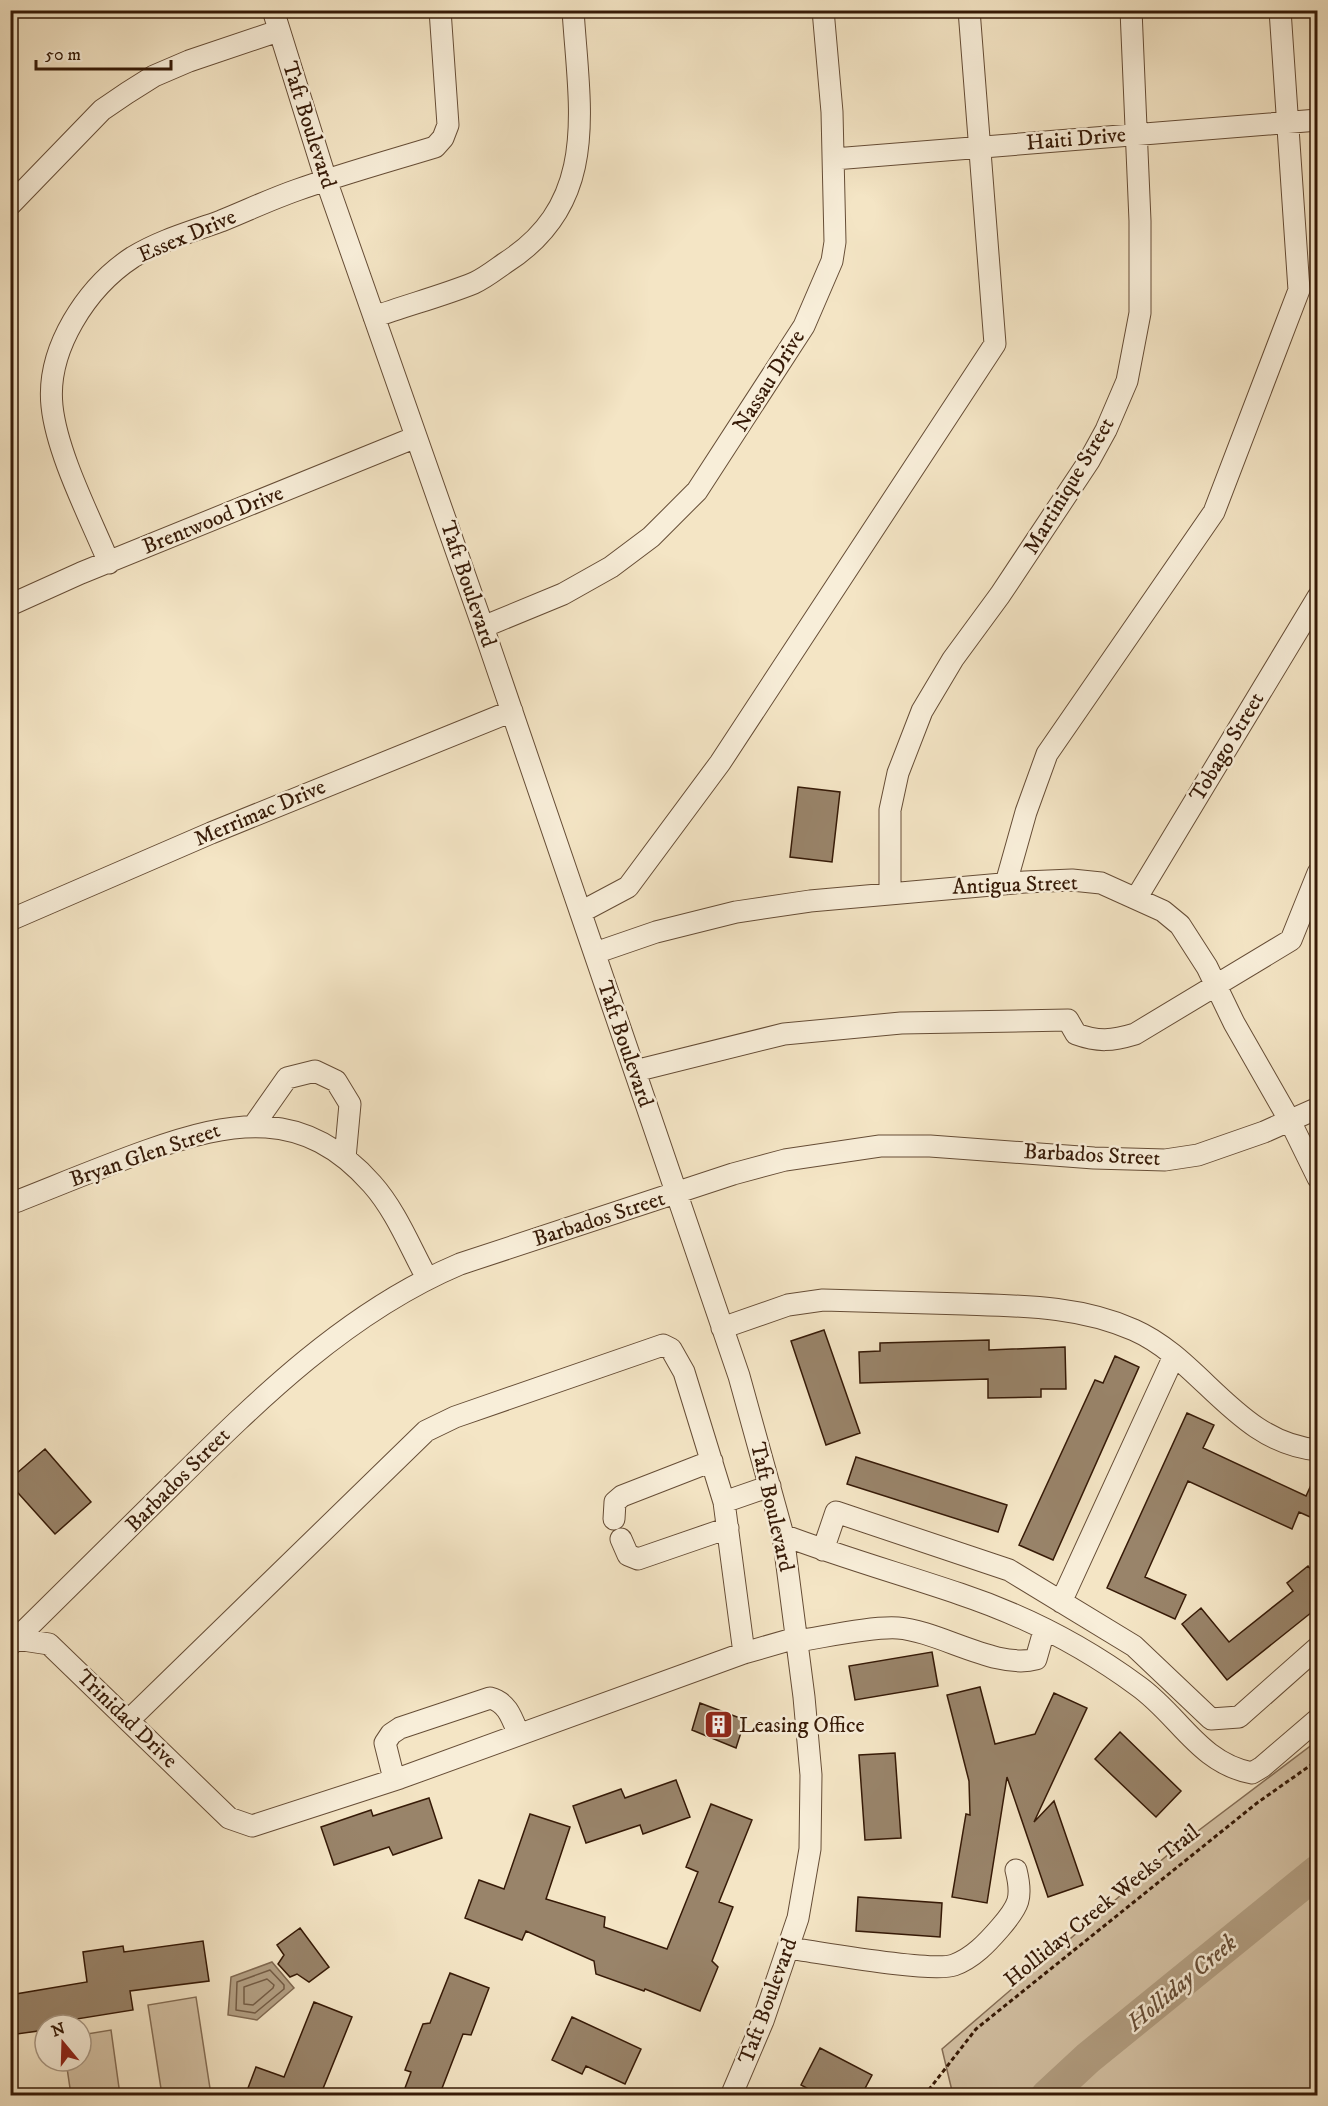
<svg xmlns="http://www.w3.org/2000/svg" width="1328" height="2106" font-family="'IM FELL DW Pica',serif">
  <rect width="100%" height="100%" fill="#f4e5c5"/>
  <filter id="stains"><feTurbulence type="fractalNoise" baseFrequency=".00333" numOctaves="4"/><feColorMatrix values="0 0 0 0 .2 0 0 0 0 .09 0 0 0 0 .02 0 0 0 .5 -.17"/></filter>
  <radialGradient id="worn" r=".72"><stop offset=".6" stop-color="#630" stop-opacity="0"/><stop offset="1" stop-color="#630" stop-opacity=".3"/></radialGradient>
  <!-- green -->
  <path fill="#d4c2a5" stroke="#856e56" stroke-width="1.5" d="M1317,1741V2095H953L942,2049L1178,1846Z
    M196,1997L211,2095H162L148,2005Z
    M111,2030L120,2095H71L66,2061H81V2035Z"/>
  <!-- water -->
  <path fill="#b3a084" stroke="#816a52" stroke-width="1.5" d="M272,1962L294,1988L257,2020L228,2015L231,1977Z"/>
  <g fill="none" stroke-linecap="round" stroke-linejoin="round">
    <!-- shore -->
    <path stroke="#745d46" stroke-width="1.5" d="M270,1970L284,1985V1989L255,2013L236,2010L237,1982Z
      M267,1979L274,1985L273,1988L253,2005L244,2004V1987Z"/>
    <!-- river -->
    <path stroke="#b3a084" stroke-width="33" d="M1047,2096L1088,2058L1318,1871"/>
  </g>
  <!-- building -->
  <path fill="#99846a" stroke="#361a07" stroke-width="1.5" d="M798,787L840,792L832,862L790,857Z
    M824,1330L860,1433L826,1445L791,1341Z
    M989,1340V1350L1065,1347L1066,1389H1041V1397L988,1398V1379L860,1383L859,1352L880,1351V1343Z
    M1115,1356L1139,1367L1053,1560L1019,1545L1095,1380L1103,1383Z
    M1187,1413L1214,1425L1203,1448L1306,1496L1317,1472V1520L1299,1512L1292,1529L1188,1481L1145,1577L1186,1595L1175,1619L1107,1588Z
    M45,1449L91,1502L55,1534L10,1484V1479Z
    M856,1457L1007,1505L998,1532L847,1484Z
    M1308,1566L1317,1577V1608L1227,1680L1182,1624L1201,1608L1229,1642L1293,1591L1287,1583Z
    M932,1652L938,1686L855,1700L849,1666Z
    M980,1687L995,1744L1035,1734L1054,1693L1087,1708L1034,1822L1054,1801L1083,1885L1048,1897L1007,1777L987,1903L952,1897L966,1814L970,1815L969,1781L947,1695Z
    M700,1703L745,1720L736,1748L692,1730Z
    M1120,1732L1181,1791L1156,1817L1095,1759Z
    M895,1753L901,1838L865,1840L859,1755Z
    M676,1780L690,1817L643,1834L640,1825L586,1843L573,1806L621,1789L625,1798Z
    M429,1798L442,1838L393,1855L389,1847L334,1865L321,1827L371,1810L373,1816Z
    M711,1804L752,1820L719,1902L733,1907L712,1961L718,1967L700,2011L645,1989L644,1991L596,1974L594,1961L526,1931L522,1940L465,1918L479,1880L504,1889L530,1814L570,1827L546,1899L605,1917L604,1927L667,1949L698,1872L686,1867Z
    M858,1897L942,1903L940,1937L856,1931Z
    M300,1928L329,1967L309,1982L297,1974L290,1977L278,1964L284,1955L277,1945Z
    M203,1941L209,1981L130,1991L133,2010L70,2020L71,2025H45V2030L10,2035V1995L87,1982L83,1952L123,1946L124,1952Z
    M450,1973L489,1988L471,2035L463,2034L439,2096H402L411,2072L405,2070L423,2024L430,2023Z
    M314,2002L352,2017L320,2096H245L256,2067L284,2077Z
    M572,2017L641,2049L625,2084L586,2066L582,2074L552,2060Z
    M820,2048L872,2075L861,2096H821L801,2085Z"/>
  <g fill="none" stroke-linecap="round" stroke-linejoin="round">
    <defs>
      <path id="minor" d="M273,10L326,180L483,627L739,1376L783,1535L804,1697L811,1775L810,1849L798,1918L763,2021L731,2096
        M834,159L1318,120
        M10,205L102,110L127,93L154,76L189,61L278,31
        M374,317C407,305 442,296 474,283C485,278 495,270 505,263C601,202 579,108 573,10
        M109,563C90,517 57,454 52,406C46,349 87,287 133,257C161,240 191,232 221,221C246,211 271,199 297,190C342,174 389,161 435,147L443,138L448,125L440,10
        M10,605L81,573L416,437
        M483,627L563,594L611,567L651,537L697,491L804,326L832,261L835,242L832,112L823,10
        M1006,883L1026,812L1047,754L1214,512L1299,290L1280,10
        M890,892V810L898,773L922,711L953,659L1000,595L1089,461L1106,430L1127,381L1140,313V221L1131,10
        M1137,897L1318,597
        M581,912L628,887L720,763L995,344L969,10
        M10,920L211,833L512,711
        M595,953L656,932L736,912L810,901L1025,882L1072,880L1101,883L1163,911L1180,925L1207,967L1234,1023L1290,1121L1318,1178
        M635,1071L784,1034L901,1023L1068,1020L1076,1034C1098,1042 1112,1041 1135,1034L1291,940L1318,873
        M254,1125L287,1078L315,1071L336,1081L350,1104L345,1158
        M10,1204C56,1186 101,1167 146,1151C233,1120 304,1107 372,1184C396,1211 410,1247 427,1278
        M722,1328L788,1305L823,1300C870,1301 917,1303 964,1304C1023,1306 1080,1306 1134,1330C1202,1360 1237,1443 1318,1450
        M724,1502L770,1486
        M614,1519L615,1502L622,1496L712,1461
        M783,1535C841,1557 901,1574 960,1594C1023,1615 1085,1647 1138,1686C1179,1715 1199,1763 1252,1773L1262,1767L1318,1719
        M621,1539L628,1555L638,1559L728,1528
        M823,1550L836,1512L1009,1570L1134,1646L1211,1719L1239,1717L1318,1647
        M1061,1602L1174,1356
        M10,1638L49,1644L229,1818L252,1826L400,1778L744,1653L796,1638
        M797,1641C824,1637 873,1626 898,1628C939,1631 997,1670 1036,1659L1044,1631
        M10,1645C63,1592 116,1540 169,1488C256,1402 346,1312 460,1264L733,1174L785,1160L880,1146H930L1094,1158L1165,1160L1198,1155L1264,1132L1318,1108
        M129,1720L426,1431L455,1417L663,1345L671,1349L684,1372L724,1502L744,1653
        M394,1779L385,1743L391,1734L400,1728L490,1698C507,1702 512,1718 518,1733
        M788,1948C819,1952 931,1973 954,1965C973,1958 987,1943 1000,1928C1019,1906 1023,1898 1016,1870"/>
    </defs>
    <!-- minor casing -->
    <use href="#minor" stroke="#664d36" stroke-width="23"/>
    <!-- path -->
    <path stroke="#361a07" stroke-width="3" stroke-dasharray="4.5 3" stroke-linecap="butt" d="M924,2096L976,2029L1257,1803L1318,1760"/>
    <!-- minor -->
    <use href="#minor" stroke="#f8eed9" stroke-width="21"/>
  </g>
  <!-- icons -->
  <defs>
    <symbol id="building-square" viewBox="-11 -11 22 22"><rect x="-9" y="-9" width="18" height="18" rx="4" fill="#8f2418" stroke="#f8eed9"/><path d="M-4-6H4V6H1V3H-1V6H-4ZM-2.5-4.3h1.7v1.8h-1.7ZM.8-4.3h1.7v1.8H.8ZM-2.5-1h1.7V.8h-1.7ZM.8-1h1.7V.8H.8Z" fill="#fff"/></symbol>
  </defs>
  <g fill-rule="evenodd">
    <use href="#building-square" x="702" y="1708" width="33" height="33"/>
  </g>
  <g text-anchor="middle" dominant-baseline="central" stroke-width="5" stroke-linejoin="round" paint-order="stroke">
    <!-- street labels -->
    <g font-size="22" fill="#361a07" stroke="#f8eed9">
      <text transform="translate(309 125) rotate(72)">Taft Boulevard</text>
      <text transform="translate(1076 139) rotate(-5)">Haiti Drive</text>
      <text transform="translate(187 236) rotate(-23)">Essex Drive</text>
      <text transform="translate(769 381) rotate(-58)">Nassau Drive</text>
      <text transform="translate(1069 486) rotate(-59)">Martinique Street</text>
      <text transform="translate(213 520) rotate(-22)">Brentwood Drive</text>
      <text transform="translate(468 584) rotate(71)">Taft Boulevard</text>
      <text transform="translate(1227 747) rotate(-59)">Tobago Street</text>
      <text transform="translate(260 813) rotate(-23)">Merrimac Drive</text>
      <text transform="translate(1015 885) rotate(-2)">Antigua Street</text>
      <text transform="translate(625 1044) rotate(71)">Taft Boulevard</text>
      <text transform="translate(145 1155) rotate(-19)">Bryan Glen Street</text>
      <text transform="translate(1092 1155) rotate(3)">Barbados Street</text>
      <text transform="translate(599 1219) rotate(-18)">Barbados Street</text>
      <text transform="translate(178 1480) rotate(-45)">Barbados Street</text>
      <text transform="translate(772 1507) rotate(77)">Taft Boulevard</text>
      <text transform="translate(127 1719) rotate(44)">Trinidad Drive</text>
      <text transform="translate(1102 1906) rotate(-39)">Holliday Creek Weeks Trail</text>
      <text transform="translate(768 2001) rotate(-70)">Taft Boulevard</text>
    </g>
    <!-- poi labels -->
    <g font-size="22" fill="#361a07" stroke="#f8eed9" text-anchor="start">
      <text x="739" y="1725">Leasing Office</text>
    </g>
    <!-- water labels -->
    <g font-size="24" font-style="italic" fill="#685039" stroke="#f8eed9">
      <text transform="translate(1182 1983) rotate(-40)">Holliday Creek</text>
    </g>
  </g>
  <!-- margin -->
  <rect width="1328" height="2106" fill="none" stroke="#f4e5c5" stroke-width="36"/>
  <rect x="12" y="12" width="1304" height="2082" fill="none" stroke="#361a07" stroke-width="3"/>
  <rect x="18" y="18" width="1292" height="2070" fill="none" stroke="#361a07" stroke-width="1.5"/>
  <!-- north arrow -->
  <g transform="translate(63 2043) rotate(341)"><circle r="28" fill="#f8eed9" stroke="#aa9985" stroke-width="1.5"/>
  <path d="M0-4.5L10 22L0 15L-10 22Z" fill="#8f2418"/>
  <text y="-9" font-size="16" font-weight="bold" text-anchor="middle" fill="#361a07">N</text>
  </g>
  <!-- scale -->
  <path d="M36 60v9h135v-9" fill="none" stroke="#361a07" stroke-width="3"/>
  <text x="45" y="60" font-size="18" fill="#361a07" stroke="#f8eed9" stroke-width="4.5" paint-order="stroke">50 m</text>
  <rect width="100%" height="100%" filter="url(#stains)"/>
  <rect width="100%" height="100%" fill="url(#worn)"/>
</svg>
